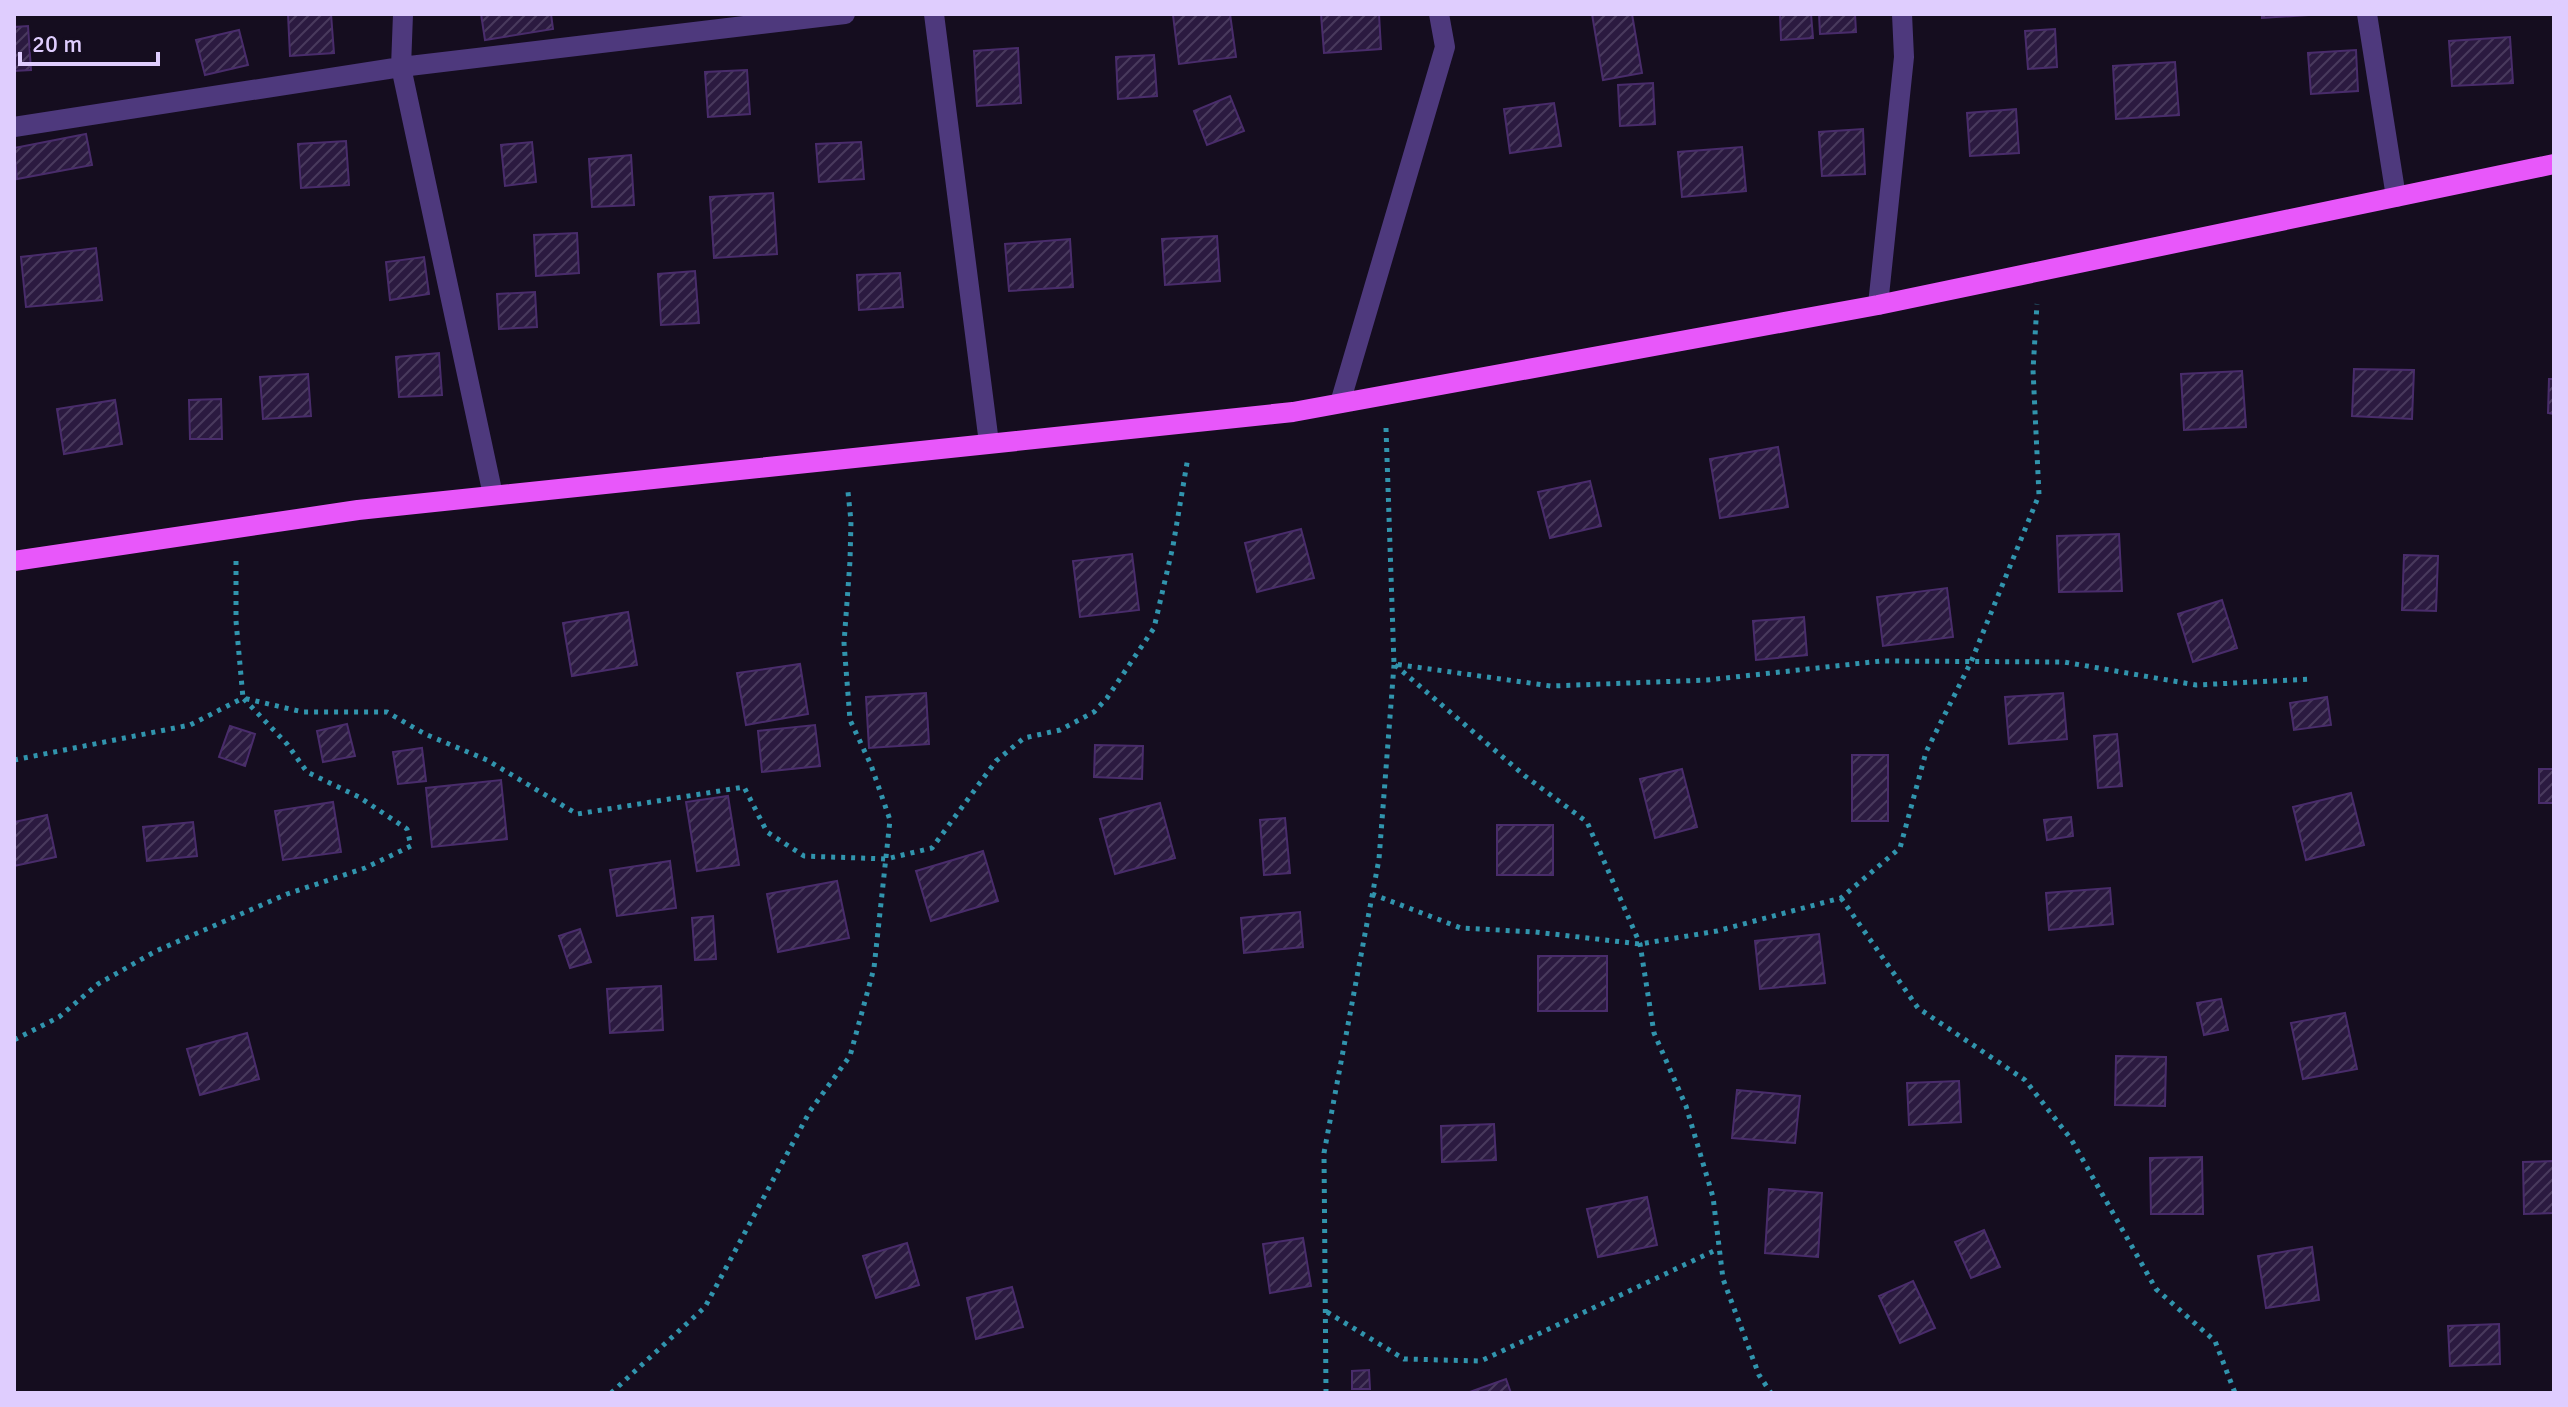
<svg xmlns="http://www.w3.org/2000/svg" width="2568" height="1407" font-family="Signika,sans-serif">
  <defs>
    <pattern id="building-hatch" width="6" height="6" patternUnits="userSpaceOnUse" patternTransform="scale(2)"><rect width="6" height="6" fill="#2b1a40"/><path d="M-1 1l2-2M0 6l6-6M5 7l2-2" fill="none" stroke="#493a5d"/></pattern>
  </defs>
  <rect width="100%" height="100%" fill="#150d1f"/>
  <!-- building -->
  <path fill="url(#building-hatch)" stroke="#492c6b" stroke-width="2" d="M288,14H331L334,53L290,56Z
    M481,14H551L553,29L485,40Z
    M1230,14L1236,57L1179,64L1173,15Z
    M1321,14H1379L1381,49L1324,53Z
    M1592,14H1632L1642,73L1603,80Z
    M1780,14H1811L1813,38L1781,40Z
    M1819,14H1855L1856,32L1820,34Z
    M2262,14H2308V15L2262,18Z
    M28,26L31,70L14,71V27Z
    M2055,29L2057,67L2028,69L2025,31Z
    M239,30L248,65L205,75L196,40Z
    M2510,37L2513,83L2452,86L2449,41Z
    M1018,48L1021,103L977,106L974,51Z
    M2356,50L2358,91L2311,94L2308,53Z
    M1154,55L1157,96L1118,99L1116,57Z
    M2175,62L2179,115L2116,119L2113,66Z
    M747,70L750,114L708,117L705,72Z
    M1653,83L1655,124L1620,126L1618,85Z
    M1230,96L1244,131L1207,145L1194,111Z
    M1554,103L1561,146L1510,153L1504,109Z
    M2016,109L2019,153L1970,156L1967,113Z
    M1863,129L1865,174L1822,176L1819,132Z
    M86,134L92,165L17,179L14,148Z
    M346,141L349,185L301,188L298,144Z
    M532,142L536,182L505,186L501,145Z
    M861,142L864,179L819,182L816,144Z
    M1742,147L1746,191L1682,197L1678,152Z
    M631,155L634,205L592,207L589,159Z
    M773,193L777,254L714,258L710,197Z
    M577,233L579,273L536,276L534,235Z
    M1217,236L1220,281L1165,285L1162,239Z
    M1070,239L1073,287L1009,291L1005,244Z
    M96,248L102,300L26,307L21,257Z
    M424,257L429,294L390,300L386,262Z
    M695,271L699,323L661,325L658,274Z
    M900,273L903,307L859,310L857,275Z
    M535,292L537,327L499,329L497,294Z
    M439,353L442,395L399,397L396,357Z
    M2354,369L2414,370L2412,419L2352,416Z
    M2242,371L2246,427L2184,430L2181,374Z
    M308,374L311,416L263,419L260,377Z
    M2549,379H2554V414L2548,413Z
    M221,399L222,439H190L189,400Z
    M115,400L122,444L64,454L57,409Z
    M1778,447L1788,507L1720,518L1710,459Z
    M1590,481L1601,526L1550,538L1538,492Z
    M1301,529L1314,578L1257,592L1245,543Z
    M2119,534L2122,591L2059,592L2057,536Z
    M1132,554L1139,610L1080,617L1073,561Z
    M2404,555L2438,556L2436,611L2402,610Z
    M1947,588L1953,637L1883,646L1877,597Z
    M2222,600L2237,648L2193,662L2178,614Z
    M628,612L637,665L572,676L563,623Z
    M1804,617L1807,655L1756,660L1753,621Z
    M800,664L808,714L746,725L737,673Z
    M926,693L929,744L869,748L866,697Z
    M2063,693L2067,739L2009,744L2005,697Z
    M2327,697L2331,725L2294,730L2290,703Z
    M347,724L355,756L323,762L317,731Z
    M815,725L820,766L762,772L758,731Z
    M230,726L255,734L245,766L219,757Z
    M2117,734L2122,786L2098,788L2094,736Z
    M1095,745L1143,746L1142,779L1094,777Z
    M422,748L426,781L398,784L393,752Z
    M1852,755H1888V821H1852Z
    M1682,769L1697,827L1655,838L1640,779Z
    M2539,769H2554V803H2539Z
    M501,780L507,839L432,847L426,788Z
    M2351,793L2364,845L2306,860L2293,807Z
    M728,796L739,865L697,871L686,802Z
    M333,802L341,852L283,860L275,811Z
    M1160,803L1175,858L1115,874L1100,819Z
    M47,815L56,857L14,866V822Z
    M2071,817L2073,836L2047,840L2044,820Z
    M1285,818L1290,873L1264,875L1260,820Z
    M193,822L197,856L147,861L143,827Z
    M1497,825H1553V875H1497Z
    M983,851L998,901L931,921L916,871Z
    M670,861L676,908L617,916L610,870Z
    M837,881L849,938L778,952L767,894Z
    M2110,888L2113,924L2049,930L2046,893Z
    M1300,912L1303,947L1244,953L1241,918Z
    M713,916L716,959L695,960L692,918Z
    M580,929L591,962L570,968L559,936Z
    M1819,934L1825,983L1760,989L1755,941Z
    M1538,956H1607V1011H1538Z
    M661,986L663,1030L610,1033L607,989Z
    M2221,999L2228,1030L2204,1035L2197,1003Z
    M2345,1013L2357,1069L2303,1079L2291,1023Z
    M247,1033L259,1079L200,1095L187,1049Z
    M2116,1056L2166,1057L2165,1106L2115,1105Z
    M1959,1081L1961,1122L1909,1125L1907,1083Z
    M1737,1090L1800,1096L1795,1143L1732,1138Z
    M1494,1124L1496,1160L1442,1162L1441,1126Z
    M2202,1157L2203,1214H2151L2150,1158Z
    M2554,1161V1213L2524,1214L2523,1162Z
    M1769,1189L1822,1193L1818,1257L1765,1253Z
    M1647,1197L1657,1245L1598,1257L1587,1209Z
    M1984,1230L2000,1267L1971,1278L1955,1242Z
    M1303,1238L1311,1286L1270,1293L1263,1244Z
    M907,1243L919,1285L876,1298L863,1256Z
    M2312,1247L2319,1300L2266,1308L2258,1256Z
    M1913,1281L1935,1328L1900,1343L1879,1296Z
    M1012,1287L1023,1327L976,1339L967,1298Z
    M2499,1324L2500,1364L2450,1366L2448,1326Z
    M1369,1370L1370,1389H1352V1371Z
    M1506,1379L1511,1393H1467Z"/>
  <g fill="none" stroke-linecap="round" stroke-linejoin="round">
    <!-- path -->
    <path stroke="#3194ad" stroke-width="5" stroke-dasharray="4 6" stroke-linecap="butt" d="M1386,428L1394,664L1551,686L1707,680L1881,661L2064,662L2196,685L2312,679
      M236,561V621L243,698L303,712H387L425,734L487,760L577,814L744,787L767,832L804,856L886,859L932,848L996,761L1024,738L1060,730L1094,712L1107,698L1154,628L1173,546L1188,457
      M1395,665L1525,776L1587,822L1640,944L1654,1033L1686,1106L1713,1197L1723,1279L1759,1375L1771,1393
      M14,760L190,725L243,698L287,744L307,772L359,797L407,829L411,846L365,868L287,894L156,951L98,984L59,1017L14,1040
      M1372,894L1461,928L1535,932L1640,944L1717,931L1841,898L1900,848L1926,752L1971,662L2039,495L2033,370L2037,304
      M1841,898L1918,1008L2025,1080L2071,1139L2156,1289L2215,1341L2235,1393
      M1327,1312L1404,1359L1481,1361L1718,1249
      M611,1393L705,1307L810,1111L850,1056L874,968L890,820L871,765L850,720L844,643L850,561L851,521L848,492
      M1326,1393L1324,1153L1379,859L1394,665"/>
    <!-- street -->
    <path stroke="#4e397d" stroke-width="20" d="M403,14L401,67L493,495
      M934,14L989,443
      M2367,14L2396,197
      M14,127L401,67L845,14
      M1878,305L1904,57L1902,14
      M1340,403L1445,47L1439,14"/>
    <!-- primary -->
    <path stroke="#e857fa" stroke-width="20" d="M14,561L358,510L1293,412L1878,305L2554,164"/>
  </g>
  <!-- border -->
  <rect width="2568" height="1407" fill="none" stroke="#dfcdfe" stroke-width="32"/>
  <!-- scale -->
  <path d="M20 52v12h138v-12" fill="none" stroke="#dfcdfe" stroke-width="4"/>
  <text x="32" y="52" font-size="24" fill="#dfcdfe" stroke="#150d1f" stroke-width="6" paint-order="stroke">20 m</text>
</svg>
